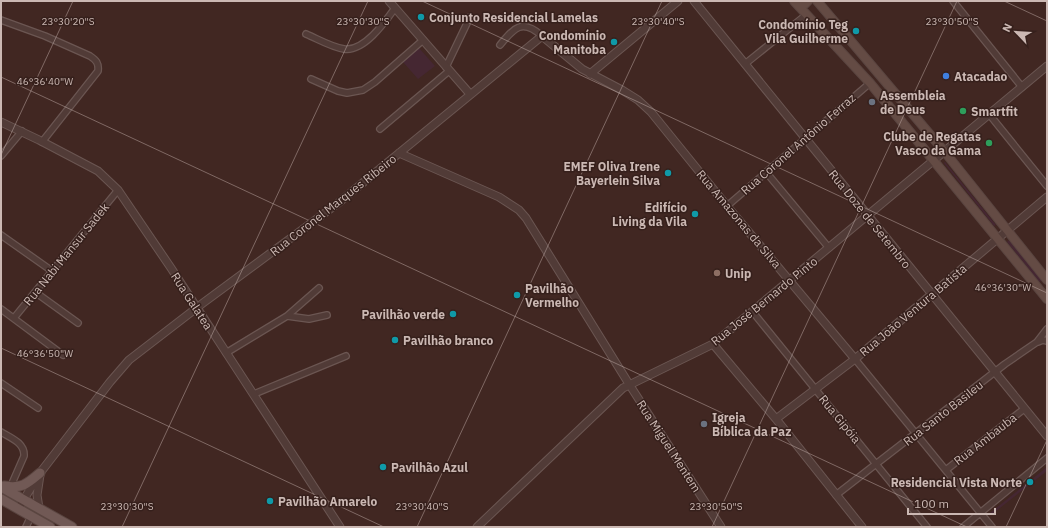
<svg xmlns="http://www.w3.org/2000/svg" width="1048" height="528" font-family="'IBM Plex Sans',sans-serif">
  <rect width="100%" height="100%" fill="#412722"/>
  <!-- green -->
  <path fill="#452732" d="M419,48L435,66L418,79L403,62Z
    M945,162L996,225L994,226L944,163Z
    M1009,240L1042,280L1039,282L1007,242Z
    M1047,467V471L991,515L990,513Z"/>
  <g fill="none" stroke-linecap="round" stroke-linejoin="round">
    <defs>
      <path id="minor" d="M953,1L1022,87
        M1,20L45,36L90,56C96,60 99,63 98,71L42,142
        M306,34C318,39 331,47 344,49C364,52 385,22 395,8
        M500,45C514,28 522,18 542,36
        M745,64L806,15
        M446,67L470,17
        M311,79L338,91L347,93L363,90L375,82L423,40
        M989,114L1047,186
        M380,129L449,71
        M1,156L22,131
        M766,172L829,248
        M727,206L870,83
        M1,235L52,271
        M35,292L78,323
        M1,309L63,355
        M752,311L927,527
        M287,316L319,288
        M14,318L118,190
        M1038,342L1043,340L1047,341
        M226,353L287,316L309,319L327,315
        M855,359L992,527
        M1,383L38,408
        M254,394L346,356
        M1,432C11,438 25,443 24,456L10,488
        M946,470L1024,409
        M836,495L1005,364L1037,342L1047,329
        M26,527L31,516
        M963,527L1047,458"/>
      <path id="tertiary" d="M389,1L470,94
        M694,1L1047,436
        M590,74L678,1
        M1,122L39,140L98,171L118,190L171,268L340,527
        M399,153L499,197L519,210L526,218L629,384L721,527
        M713,344L776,419L862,527
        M776,419L855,359L1047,197
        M39,508L37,495L40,475
        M18,509L40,473L110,382L129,360L203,303L337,204L542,36L582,69L622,90L638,100L651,112L727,206L855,359
        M477,527L623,388L713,344L1047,66"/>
      <path id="secondary" d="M794,1L870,83L1047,299
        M799,1L805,4L808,1
        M817,1L944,151L1047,280"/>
      <path id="primary" d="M4,486C22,489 27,484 40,473
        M1,487L72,527
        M1,499L50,527"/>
    </defs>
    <!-- minor casing -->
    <use href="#minor" stroke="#6b5652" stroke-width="8"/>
    <!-- tertiary casing -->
    <use href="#tertiary" stroke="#6b5652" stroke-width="9"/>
    <!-- secondary casing -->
    <use href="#secondary" stroke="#5a4540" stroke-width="10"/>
    <!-- primary casing -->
    <use href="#primary" stroke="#5a4540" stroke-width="11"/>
    <!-- minor -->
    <use href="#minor" stroke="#513b37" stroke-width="5.5"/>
    <!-- tertiary -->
    <use href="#tertiary" stroke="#513b37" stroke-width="7"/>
    <!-- secondary -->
    <use href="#secondary" stroke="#644b44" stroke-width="8"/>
    <!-- primary -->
    <use href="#primary" stroke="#715955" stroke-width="9"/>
  </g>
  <!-- ticks -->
  <path fill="none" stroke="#cbb8b3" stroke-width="1" stroke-opacity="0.45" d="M422,1L1047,293M1004,1L1047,21M1,77L967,527M1,155L73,1M1,348L384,527M122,527L368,1M417,527L662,1M712,527L957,1M1006,527L1047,440"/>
  <!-- markers -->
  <g fill="#0f9aa8" stroke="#36201c" stroke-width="1.5">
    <circle cx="421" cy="17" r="4"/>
    <circle cx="856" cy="31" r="4"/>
    <circle cx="614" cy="42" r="4"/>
    <circle cx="668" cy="173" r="4"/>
    <circle cx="695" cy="214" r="4"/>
    <circle cx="517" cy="295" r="4"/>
    <circle cx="453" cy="314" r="4"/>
    <circle cx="395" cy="340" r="4"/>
    <circle cx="383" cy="467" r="4"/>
    <circle cx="1030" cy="482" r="4"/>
    <circle cx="270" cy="501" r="4"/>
  </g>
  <circle fill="#3f7fe0" stroke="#36201c" stroke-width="1.5" cx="946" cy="76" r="4"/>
  <g fill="#6b7280" stroke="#36201c" stroke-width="1.5">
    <circle cx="872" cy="102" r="4"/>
    <circle cx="704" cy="424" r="4"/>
  </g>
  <g fill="#2e9e5b" stroke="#36201c" stroke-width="1.5">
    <circle cx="963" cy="111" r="4"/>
    <circle cx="989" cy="143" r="4"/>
  </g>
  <circle fill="#8d6e63" stroke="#36201c" stroke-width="1.5" cx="717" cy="273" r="4"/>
  <g text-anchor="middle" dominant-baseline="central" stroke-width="3" stroke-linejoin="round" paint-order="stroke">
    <!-- poi labels -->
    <g font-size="12" font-weight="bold" fill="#cbb8b3" stroke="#36201c" text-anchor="start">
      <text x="429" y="17">Conjunto Residencial Lamelas</text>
      <text x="848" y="24" text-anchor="end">Condomínio Teg<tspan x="848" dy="14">Vila Guilherme</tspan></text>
      <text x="606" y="35" text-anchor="end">Condomínio<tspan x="606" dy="14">Manitoba</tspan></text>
      <text x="954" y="76">Atacadao</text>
      <text x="880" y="95">Assembleia<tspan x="880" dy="14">de Deus</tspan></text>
      <text x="971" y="111">Smartfit</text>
      <text x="981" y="136" text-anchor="end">Clube de Regatas<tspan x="981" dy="14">Vasco da Gama</tspan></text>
      <text x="660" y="166" text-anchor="end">EMEF Oliva Irene<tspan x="660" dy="14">Bayerlein Silva</tspan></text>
      <text x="687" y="207" text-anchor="end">Edifício<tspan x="687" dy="14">Living da Vila</tspan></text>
      <text x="725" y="273">Unip</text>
      <text x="525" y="288">Pavilhão<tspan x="525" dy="14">Vermelho</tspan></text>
      <text x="445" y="314" text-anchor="end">Pavilhão verde</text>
      <text x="403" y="340">Pavilhão branco</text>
      <text x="712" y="417">Igreja<tspan x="712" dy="14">Bíblica da Paz</tspan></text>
      <text x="391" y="467">Pavilhão Azul</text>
      <text x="1022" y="482" text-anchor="end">Residencial Vista Norte</text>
      <text x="278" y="501">Pavilhão Amarelo</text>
    </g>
    <!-- street labels -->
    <g font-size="12" fill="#cbb8b3" stroke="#36201c">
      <text transform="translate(798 144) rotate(-41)">Rua Coronel Antônio Ferraz</text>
      <text transform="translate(333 205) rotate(-38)">Rua Coronel Marques Ribeiro</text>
      <text transform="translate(739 219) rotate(50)">Rua Amazonas da Silva</text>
      <text transform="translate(870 219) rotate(51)">Rua Doze de Setembro</text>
      <text transform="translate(66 254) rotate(-51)">Rua Nabi Mansur Sadek</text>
      <text transform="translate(192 301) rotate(57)">Rua Galatea</text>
      <text transform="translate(764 301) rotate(-39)">Rua José Bernardo Pinto</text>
      <text transform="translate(913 310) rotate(-40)">Rua João Ventura Batista</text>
      <text transform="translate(943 413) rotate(-38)">Rua Santo Basileu</text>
      <text transform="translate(840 419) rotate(51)">Rua Gipóia</text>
      <text transform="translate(985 439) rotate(-38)">Rua Ambauba</text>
      <text transform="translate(669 446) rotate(57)">Rua Miguel Mentem</text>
    </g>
  </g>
  <g font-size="10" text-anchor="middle" fill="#cbb8b3" stroke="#36201c" stroke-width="3" stroke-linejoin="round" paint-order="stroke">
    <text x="68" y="25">23°30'20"S</text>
    <text x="363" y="25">23°30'30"S</text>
    <text x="658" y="25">23°30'40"S</text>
    <text x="952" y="25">23°30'50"S</text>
    <text x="45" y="85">46°36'40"W</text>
    <text x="1003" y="291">46°36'30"W</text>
    <text x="45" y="357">46°36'50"W</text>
    <text x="127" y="510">23°30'30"S</text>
    <text x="422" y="510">23°30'40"S</text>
    <text x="716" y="510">23°30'50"S</text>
  </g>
  <!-- border -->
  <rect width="1048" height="528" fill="none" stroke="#cbb8b3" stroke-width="4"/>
  <!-- north arrow -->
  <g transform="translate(1016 32) rotate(295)" stroke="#36201c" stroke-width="3" paint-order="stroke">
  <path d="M0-3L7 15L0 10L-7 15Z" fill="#cbb8b3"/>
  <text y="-6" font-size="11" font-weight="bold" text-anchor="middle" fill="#cbb8b3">N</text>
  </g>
  <!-- scale -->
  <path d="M908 508v6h87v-6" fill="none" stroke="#cbb8b3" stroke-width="2"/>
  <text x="914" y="508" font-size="12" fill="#cbb8b3" stroke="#36201c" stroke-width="3" paint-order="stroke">100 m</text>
</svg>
